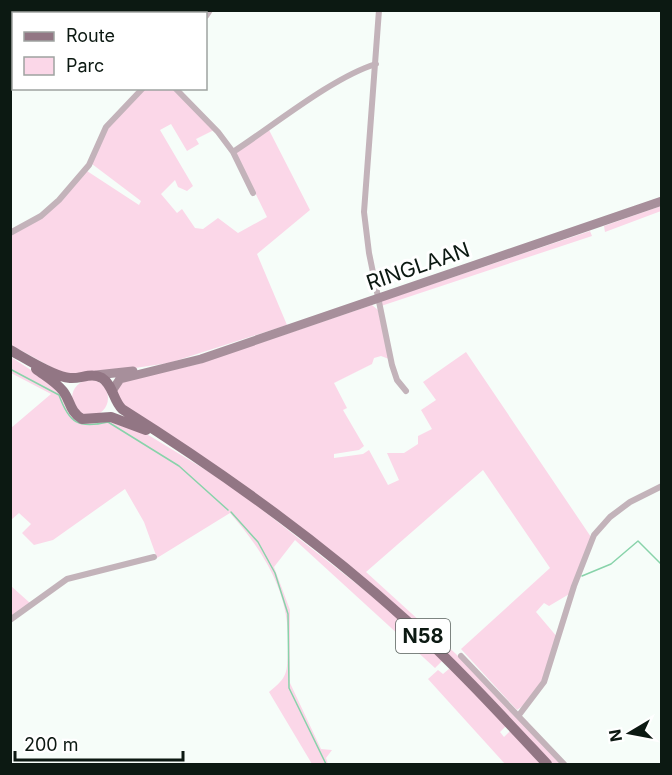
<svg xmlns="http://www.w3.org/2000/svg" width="672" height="775" font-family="Inter,sans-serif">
  <rect width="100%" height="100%" fill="#f6fdf9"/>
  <!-- green -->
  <path fill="#fbd7e8" d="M144,89H172L214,130L196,139L199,144L187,151L171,124L160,130L193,186L187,191L178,187L175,180L161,194L177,213L182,209L195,228L203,229L218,218L238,233L267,217L235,152L269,130L310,210L257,254L287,325L169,363L101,373L64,374L11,345V234L36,221L87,171L139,205L141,201L92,164L106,130Z
    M661,206V211L605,232L604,226Z
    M590,231L592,236L381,306L382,301Z
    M372,305L378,310L389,359L381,356L374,358L372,364L334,383L347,408L343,410L364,446L359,450L334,454V458L363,454L369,450L388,485L399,480L387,453H404L418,444V436L432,429L421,410L436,400L423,382L466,352L591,537L571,593L549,606L544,603L536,612L558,638C548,666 543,693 517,710L461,649L550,568L483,470L366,572L456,654L562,764H553L470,676L410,618L118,402L116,389L118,383L198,364Z
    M11,357L57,387L69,413L107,420L145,433L232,486L386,607L442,661L435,668L295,540L274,567L290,610V683L321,749L332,750L326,758L328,764H312L269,692C288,677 287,673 288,649C291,595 265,553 230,513L157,558L144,522L125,489L53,540L34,545L22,533L31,524L19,513L11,520V428L51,394L11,373Z
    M72 398a18 18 0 1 1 36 0a18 18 0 1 1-36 0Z
    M11,586L30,603L11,618Z
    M450,668L506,726L500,732L504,737L511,730L542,764H505L428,679L438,670L443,674Z"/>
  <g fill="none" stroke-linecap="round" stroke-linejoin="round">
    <!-- stream -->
    <path stroke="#88d3aa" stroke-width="1.5" d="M10,369L59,395C69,423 78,429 108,422L179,466L228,510
      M231,512L258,542L275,573L288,614L289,688L326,764
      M582,576L611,564L638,541L662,565"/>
    <!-- minor -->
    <path stroke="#c3b3ba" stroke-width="6" d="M130,10L133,14
      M379,10L364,212L369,253L392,365L397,380L406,391
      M23,14L27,10
      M206,16L210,10
      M10,24L14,22
      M175,88L218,132L233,152L253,193
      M233,152C273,126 333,77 376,64
      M10,233L41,216L59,200L89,165L106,127L143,88
      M10,620L67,579L154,557
      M461,656L564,764
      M519,715L544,682L574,586L594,535L610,517L630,502L662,486"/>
    <!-- secondary -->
    <path stroke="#a78f9b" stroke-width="9" d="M96,375L133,371
      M112,391L120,379L201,359L662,201"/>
    <!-- primary -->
    <path stroke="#927684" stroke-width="10" d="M10,350C25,358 54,377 70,378C81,379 91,372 102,378C113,385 113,400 122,409C222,472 319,541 407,621C456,666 502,716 547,764
      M36,369C45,376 56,382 63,391C71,401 69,411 82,419L111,417L146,430"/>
  </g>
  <g text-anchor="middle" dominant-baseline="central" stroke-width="6" stroke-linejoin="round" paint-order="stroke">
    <!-- shield labels -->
    <rect fill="#fff" stroke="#555e59" stroke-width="1.5" x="396" y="619" width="54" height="34" rx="4.5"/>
    <g font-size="20" font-weight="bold" fill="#0c1912">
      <text x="423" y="636">N58</text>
    </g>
    <!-- street labels -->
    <g font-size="21" fill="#0c1912" stroke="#fff">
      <text transform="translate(418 266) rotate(-19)">RINGLAAN</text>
    </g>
  </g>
  <!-- border -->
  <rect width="672" height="775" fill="none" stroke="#0c1912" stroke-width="24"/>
  <!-- legend -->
  <rect x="12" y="12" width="195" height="78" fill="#ffffff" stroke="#9ea3a0" stroke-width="1.5"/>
  <rect x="24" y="32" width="30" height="9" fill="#927684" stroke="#9ea3a0" stroke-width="1.5"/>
  <text x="66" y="42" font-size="18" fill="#0c1912">Route</text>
  <rect x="24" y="57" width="30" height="18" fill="#fbd7e8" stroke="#9ea3a0" stroke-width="1.5"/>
  <text x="66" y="72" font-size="18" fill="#0c1912">Parc</text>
  <!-- north arrow -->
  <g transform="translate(630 733) rotate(260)" stroke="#ffffff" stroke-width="4.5" paint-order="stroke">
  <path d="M0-4.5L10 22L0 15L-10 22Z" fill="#0c1912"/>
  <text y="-9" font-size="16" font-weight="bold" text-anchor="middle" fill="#0c1912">N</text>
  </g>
  <!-- scale -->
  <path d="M15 751v9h168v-9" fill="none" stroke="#0c1912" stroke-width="3"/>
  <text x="24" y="751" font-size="18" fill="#0c1912" stroke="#ffffff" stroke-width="4.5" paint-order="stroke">200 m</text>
</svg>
